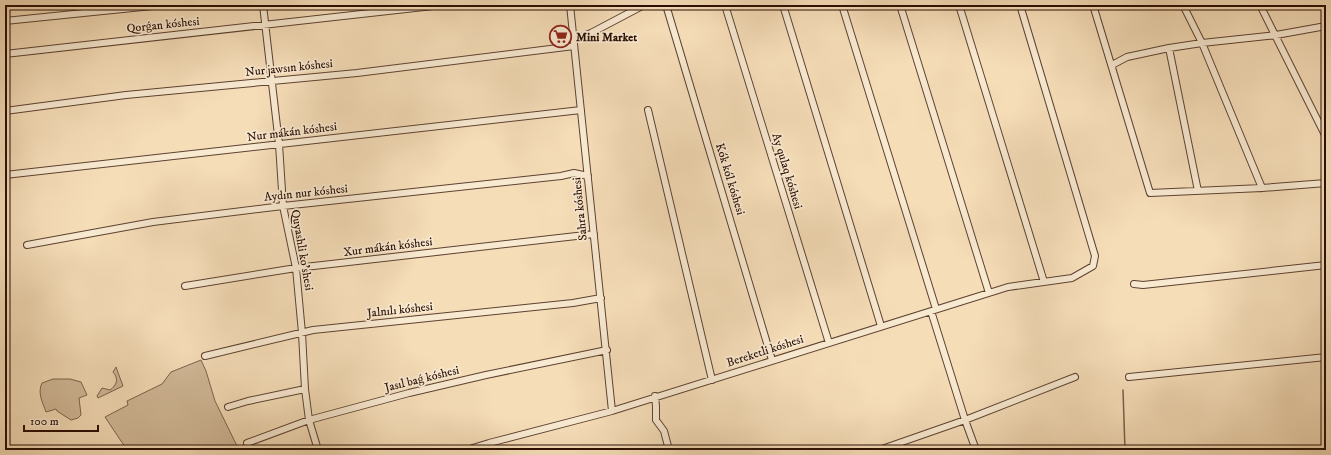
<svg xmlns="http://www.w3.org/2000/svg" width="1331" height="455" font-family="'IM FELL DW Pica',serif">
  <rect width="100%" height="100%" fill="#f5ddb8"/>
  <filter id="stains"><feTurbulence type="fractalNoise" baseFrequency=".005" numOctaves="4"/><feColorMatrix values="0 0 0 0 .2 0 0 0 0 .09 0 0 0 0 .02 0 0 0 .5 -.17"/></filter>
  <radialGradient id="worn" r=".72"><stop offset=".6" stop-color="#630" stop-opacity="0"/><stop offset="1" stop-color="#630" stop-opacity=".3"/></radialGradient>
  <!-- green -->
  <path fill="#d2ba99" stroke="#7e644e" d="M201,360L206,371L215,401L239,450H127L105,417L128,405L127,401L162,384L171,372Z
    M116,367L123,386L98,398L97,396L102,388L110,390C117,385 119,379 113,372Z
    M53,379H70L81,382L87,395L79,398L81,415L78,418L71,420L57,411L56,409L46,412C43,403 37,393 42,383Z"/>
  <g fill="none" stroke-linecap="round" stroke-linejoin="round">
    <!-- stream -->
    <path stroke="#7a604a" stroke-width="1.5" d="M1123,390L1125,450"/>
    <defs>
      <path id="minor" d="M263,5L279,144L283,206L296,268L302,333L305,389L309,420L318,450
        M570,5L612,411
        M666,5L772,360
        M725,5L829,343
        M783,5L881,326
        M842,5L936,309
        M900,5L989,293
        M959,5L1044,282
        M1093,5L1150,193L1262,188L1326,183
        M1183,5L1202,43L1262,188
        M1260,5L1326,137
        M5,21L162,5
        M574,40L591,33L644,5
        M1169,48L1198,191
        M5,54L442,5
        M1112,65L1127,57L1169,48L1202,43L1276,35L1326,26
        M648,110L712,380
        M5,111L126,95L357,73L574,46
        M5,175L581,110
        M27,245L153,222L283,206L561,176L574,173L588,176
        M1134,284L1143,285L1326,265
        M185,286L296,268L594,234
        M931,311L965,420L976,450
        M205,356L313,330L573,303L601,298
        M1129,377L1326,357
        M655,396L656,406V420L664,431L669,450
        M228,407L248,401L305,389
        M247,443L309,420L409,393L486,375L607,350
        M466,450L489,443L612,411L1008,287L1072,278L1093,266L1095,256L1020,5
        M879,450L965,420L1075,377"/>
    </defs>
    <!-- minor casing -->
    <use href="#minor" stroke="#5d4230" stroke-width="8"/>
    <!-- minor -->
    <use href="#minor" stroke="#f8e9d1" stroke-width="6"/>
  </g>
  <!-- icons -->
  <defs>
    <symbol id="supermarket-ring" viewBox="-11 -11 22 22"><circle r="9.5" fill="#f8e9d1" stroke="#8f2418" stroke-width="1.5"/><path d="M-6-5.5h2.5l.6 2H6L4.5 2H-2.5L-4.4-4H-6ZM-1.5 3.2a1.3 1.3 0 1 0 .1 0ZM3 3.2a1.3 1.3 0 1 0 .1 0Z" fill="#8f2418"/></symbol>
  </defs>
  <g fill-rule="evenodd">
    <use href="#supermarket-ring" x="548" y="24" width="25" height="25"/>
  </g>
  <g text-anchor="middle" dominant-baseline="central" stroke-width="3.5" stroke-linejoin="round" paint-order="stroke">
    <!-- street labels -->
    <g font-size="12" fill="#2a0e03" stroke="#f8e9d1">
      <text transform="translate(163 25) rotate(-6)">Qorǵan kóshesi</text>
      <text transform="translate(289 68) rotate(-6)">Nur jawsın kóshesi</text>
      <text transform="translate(292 132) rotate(-7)">Nur mákán kóshesi</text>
      <text transform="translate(787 171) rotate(73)">Ay qulaq kóshesi</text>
      <text transform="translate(730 179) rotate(73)">Kók kól kóshesi</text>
      <text transform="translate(306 193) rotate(-6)">Aydın nur kóshesi</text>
      <text transform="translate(580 209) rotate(-96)">Sahra kóshesi</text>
      <text transform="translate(388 247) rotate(-7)">Xur mákán kóshesi</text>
      <text transform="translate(302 250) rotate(80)">Quyashli ko'shesi</text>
      <text transform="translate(400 310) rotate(-6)">Jalnılı kóshesi</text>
      <text transform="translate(765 351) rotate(-18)">Bereketli kóshesi</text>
      <text transform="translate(422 379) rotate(-14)">Jasıl baǵ kóshesi</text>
    </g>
    <!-- poi labels -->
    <g font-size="12" font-weight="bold" fill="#2a0e03" stroke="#f8e9d1" text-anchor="start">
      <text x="576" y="37">Mini Market</text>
    </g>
  </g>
  <!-- margin -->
  <rect width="1331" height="455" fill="none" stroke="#f5ddb8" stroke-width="20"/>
  <rect x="6" y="6" width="1319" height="443" fill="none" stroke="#2a0e03" stroke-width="2"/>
  <rect x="10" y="10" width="1311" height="435" fill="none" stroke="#2a0e03"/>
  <!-- scale -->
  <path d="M24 425v6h74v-6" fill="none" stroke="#2a0e03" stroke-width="2"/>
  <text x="30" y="425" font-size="12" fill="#2a0e03" stroke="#f8e9d1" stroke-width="3" paint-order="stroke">100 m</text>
  <rect width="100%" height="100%" filter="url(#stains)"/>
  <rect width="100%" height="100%" fill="url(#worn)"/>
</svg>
